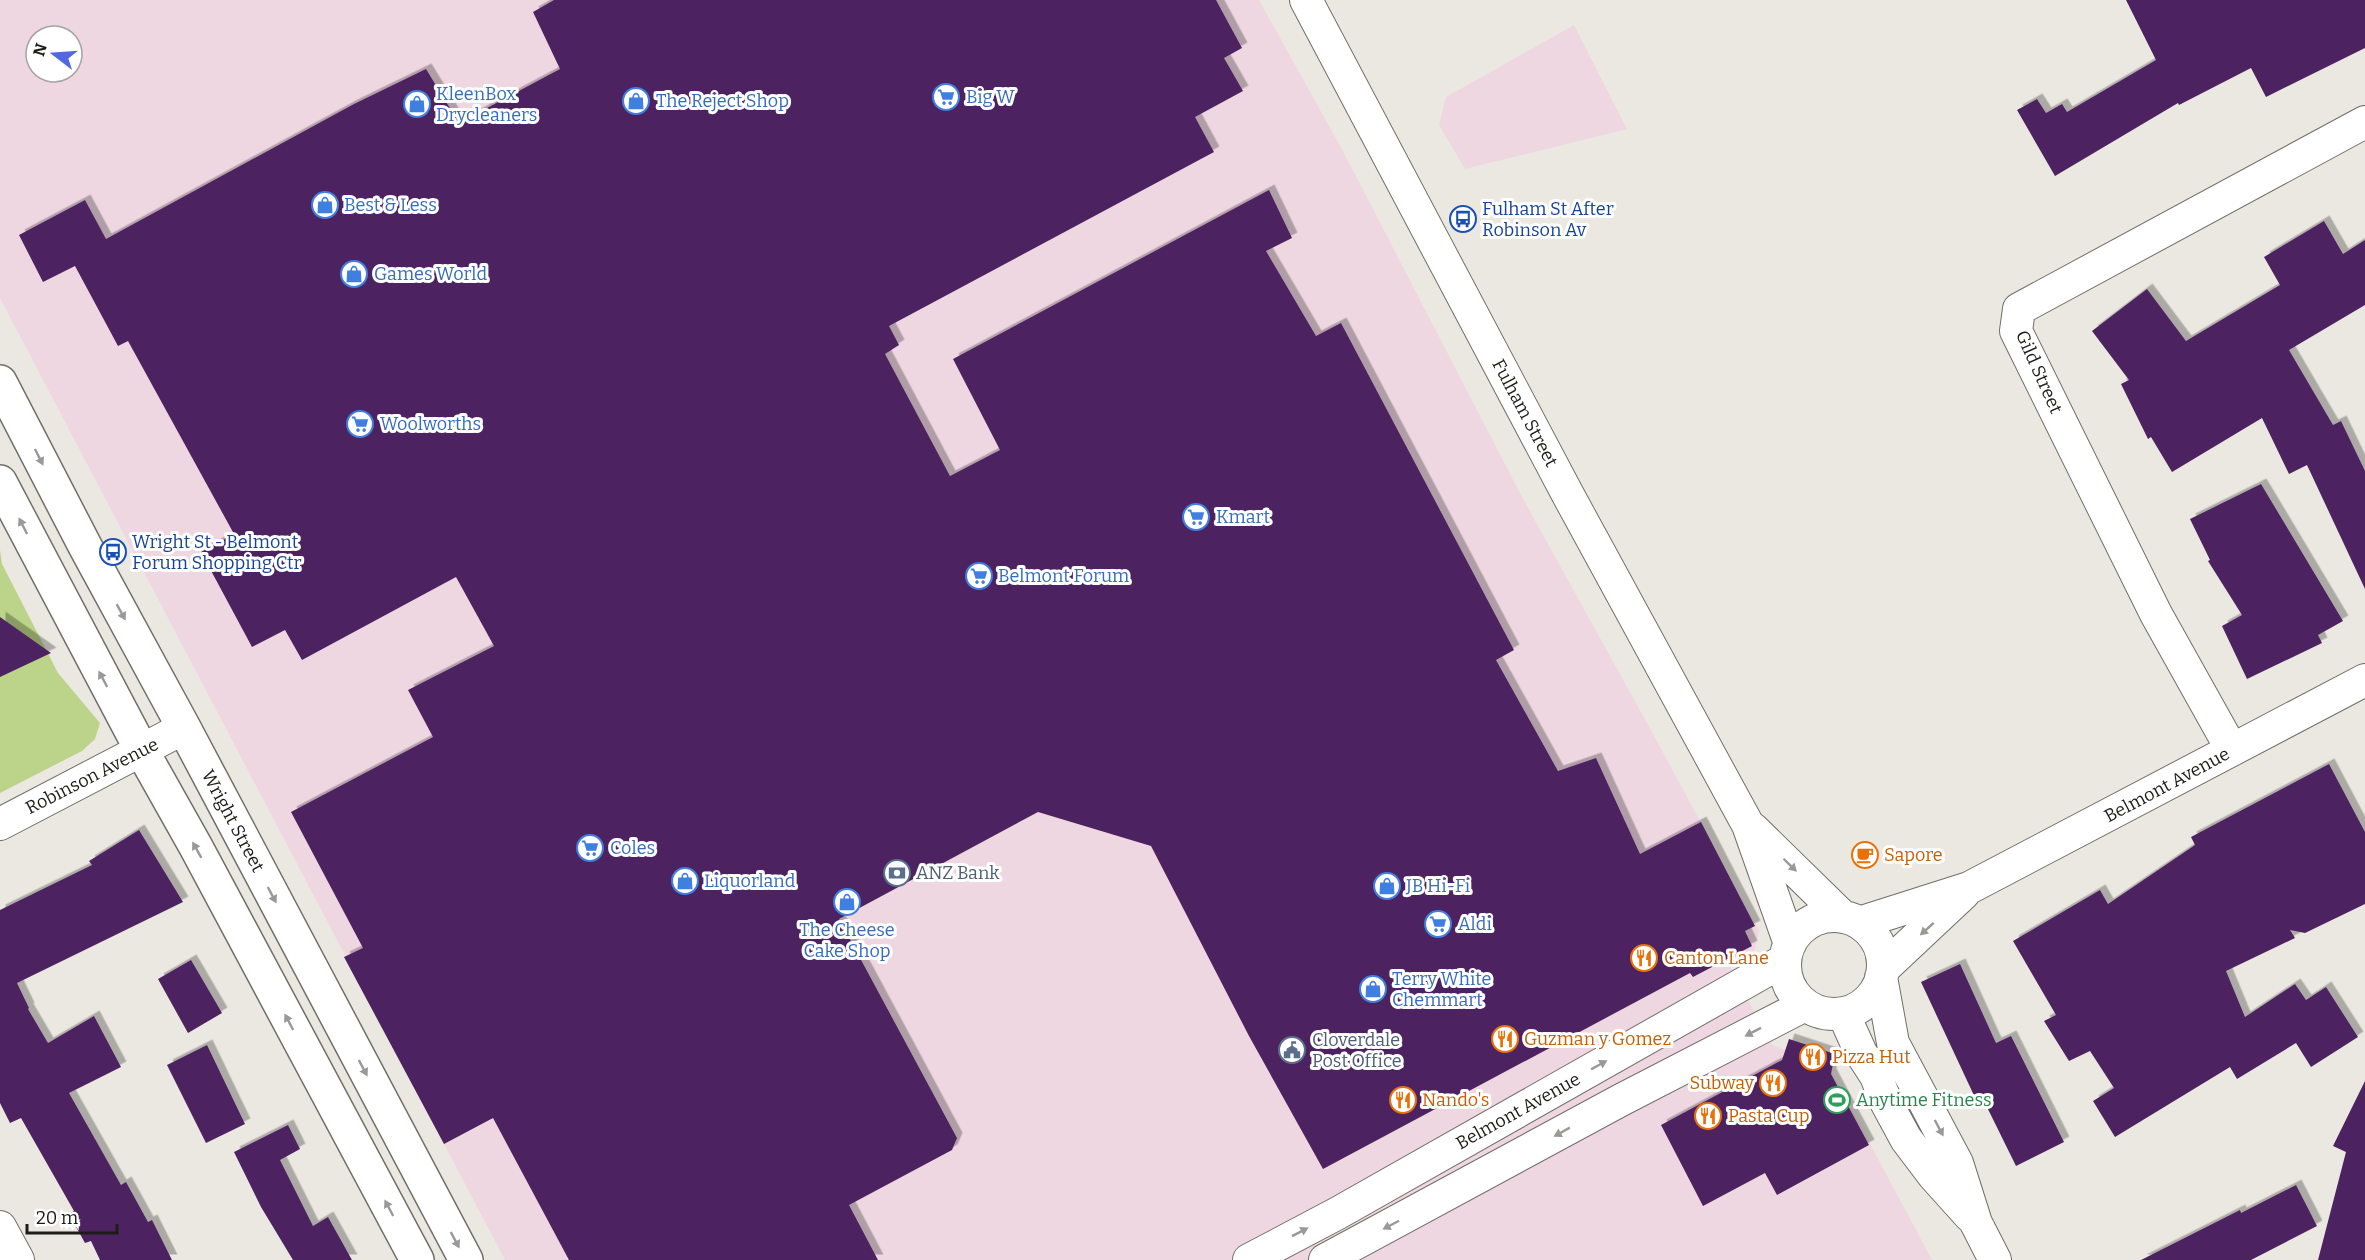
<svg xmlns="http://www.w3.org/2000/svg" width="2365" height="1260" font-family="Bitter,serif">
  <defs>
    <filter id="shadow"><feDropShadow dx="5.5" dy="-5.5" stdDeviation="0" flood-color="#0004"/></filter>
  </defs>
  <rect width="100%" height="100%" fill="#ebe8e1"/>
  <!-- commercial -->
  <path fill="#efd7e2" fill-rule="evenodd" d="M0,0H1259L1344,153L1521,495L1658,743L1759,931L1754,953L1730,966L1773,1046L1826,1061L1932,1260H505L0,298ZM36,36H72V72H36Z
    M1574,25L1627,129L1465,169L1439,125L1446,97Z"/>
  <!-- green -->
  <path fill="#bcd489" d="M0,550L2,564L58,673L100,723L95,739L82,751L0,793Z"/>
  <!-- building -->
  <path fill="#4d2360" filter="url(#shadow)" d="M554,0H1216L1242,48L1224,58L1243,91L1195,117L1214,152L889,326L899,345L885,354L950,476L1000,450L953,359L1269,190L1292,238L1266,251L1316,336L1341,323L1514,650L1496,660L1558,771L1596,758L1640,854L1701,822L1755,926L1745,931L1752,946L1693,977L1690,973L1323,1169L1249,1036L1151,846L1038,812L839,919L957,1138L952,1150L849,1205L878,1260H569L493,1118L444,1144L344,957L363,948L291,812L433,737L408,690L494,646L456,577L302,660L285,630L252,647L201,552L234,534L128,341L118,346L75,266L43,282L19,235L85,200L106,239L354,104L426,69L459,123L560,69L533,12Z
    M2126,0H2365V48L2266,97L2251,68L2179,105L2178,103L2055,176L2017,110L2037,99L2046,113L2062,104L2067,112L2156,60Z
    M2324,221L2343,254L2365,240V305L2289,350L2333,425L2341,421L2365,471V589L2307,465L2289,474L2262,418L2172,472L2151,437L2148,439L2121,384L2129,380L2092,331L2147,289L2186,341L2280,285L2264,257Z
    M2261,484L2343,621L2318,635L2322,643L2247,679L2222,626L2242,615L2208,561L2210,560L2190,519Z
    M0,617L51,653L0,677Z
    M2329,764L2365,832V904L2305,933L2290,930L2295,938L2226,971L2245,1017L2295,984L2306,1000L2326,987L2358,1037L2311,1067L2296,1043L2237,1079L2230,1067L2115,1137L2093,1101L2114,1088L2090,1051L2069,1061L2044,1021L2056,1015L2013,941L2100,890L2108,904L2195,845L2191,837Z
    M139,830L183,902L17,983L29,1008L28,1009L48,1043L94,1016L121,1067L69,1093L121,1185L126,1182L148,1222L152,1220L172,1260H100L91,1241L85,1243L69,1214L74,1211L21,1118L10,1123L0,1103V910L92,865L89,861Z
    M191,960L222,1013L188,1033L158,979Z
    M1960,964L1996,1043L2011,1036L2064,1142L2016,1166L1984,1101L1978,1104L1921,982Z
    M1789,1039L1835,1054L1831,1074L1869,1145L1777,1195L1765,1173L1703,1206L1661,1125L1782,1060Z
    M207,1045L245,1124L206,1143L167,1065Z
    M2365,1081V1260H2318L2346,1152L2333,1146Z
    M288,1125L300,1149L280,1160L313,1226L328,1217L352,1260H293L261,1207L234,1152Z
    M2296,1185L2317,1226L2251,1260H2141L2240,1210L2241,1213Z"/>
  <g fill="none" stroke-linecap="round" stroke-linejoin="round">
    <defs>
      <path id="minor" d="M1306,0L1567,493L1748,825L1790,944
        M2232,750L2156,614L2016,331L2019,309L2365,122
        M0,824L184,728
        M1753,829L1843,917
        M1785 965a49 49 0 1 1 98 0a49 49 0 1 1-98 0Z
        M1859,923L1969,888L2365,680
        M1883,969L1964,893
        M1881,977L1893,1043L1957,1163L1976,1223L1995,1260
        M1843,1013L1861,1053L1876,1076L1886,1102L1906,1139L1934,1176L1970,1216
        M0,1227L18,1260
        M1249,1260L1338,1213L1785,960
        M1325,1260L1621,1100L1805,1005"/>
      <path id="tertiary" d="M0,382L85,546L184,728L466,1260
        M0,482L142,751L196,847L417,1260"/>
    </defs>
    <!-- minor casing -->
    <use href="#minor" stroke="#726f69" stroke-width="34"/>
    <!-- tertiary casing -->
    <use href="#tertiary" stroke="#726f69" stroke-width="36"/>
    <!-- minor -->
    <use href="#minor" stroke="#fff" stroke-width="32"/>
    <!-- tertiary -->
    <use href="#tertiary" stroke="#fff" stroke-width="33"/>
  </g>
  <!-- one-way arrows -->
  <defs><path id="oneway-solid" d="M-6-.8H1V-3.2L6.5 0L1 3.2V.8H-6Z" transform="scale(1.5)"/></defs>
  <g fill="#999998">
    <use href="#oneway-solid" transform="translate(39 457) rotate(63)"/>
    <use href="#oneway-solid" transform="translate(23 526) rotate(-117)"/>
    <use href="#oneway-solid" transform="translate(121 612) rotate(61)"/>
    <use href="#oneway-solid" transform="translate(103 679) rotate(-118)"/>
    <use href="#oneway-solid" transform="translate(197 850) rotate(-119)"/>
    <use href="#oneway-solid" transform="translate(1790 865) rotate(44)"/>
    <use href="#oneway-solid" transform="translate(272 895) rotate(62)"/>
    <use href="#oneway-solid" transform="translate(1927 929) rotate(138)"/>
    <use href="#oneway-solid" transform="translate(289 1022) rotate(-118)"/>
    <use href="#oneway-solid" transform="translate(1753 1032) rotate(153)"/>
    <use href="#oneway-solid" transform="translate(1599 1065) rotate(-29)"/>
    <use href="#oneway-solid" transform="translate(363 1068) rotate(62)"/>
    <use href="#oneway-solid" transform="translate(1939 1128) rotate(62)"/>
    <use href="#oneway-solid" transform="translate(1562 1132) rotate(151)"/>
    <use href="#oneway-solid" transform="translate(389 1208) rotate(-118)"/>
    <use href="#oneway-solid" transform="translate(1391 1225) rotate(152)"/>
    <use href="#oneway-solid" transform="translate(1300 1232) rotate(-27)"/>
    <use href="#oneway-solid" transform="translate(455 1240) rotate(62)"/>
  </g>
  <!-- icons -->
  <defs>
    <symbol id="supermarket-ring" viewBox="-11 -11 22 22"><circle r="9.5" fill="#fff" stroke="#3f7fe0" stroke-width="1.5"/><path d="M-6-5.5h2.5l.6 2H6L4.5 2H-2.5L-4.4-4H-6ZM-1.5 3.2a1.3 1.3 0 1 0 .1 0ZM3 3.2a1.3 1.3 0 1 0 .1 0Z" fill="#3f7fe0"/></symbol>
    <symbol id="shop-ring" viewBox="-11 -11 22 22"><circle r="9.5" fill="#fff" stroke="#3f7fe0" stroke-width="1.5"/><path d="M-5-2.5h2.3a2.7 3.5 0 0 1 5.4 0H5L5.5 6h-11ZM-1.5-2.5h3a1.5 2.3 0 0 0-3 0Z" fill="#3f7fe0"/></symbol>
    <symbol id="bus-ring" viewBox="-11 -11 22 22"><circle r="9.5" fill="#fff" stroke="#1a4fb4" stroke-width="1.5"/><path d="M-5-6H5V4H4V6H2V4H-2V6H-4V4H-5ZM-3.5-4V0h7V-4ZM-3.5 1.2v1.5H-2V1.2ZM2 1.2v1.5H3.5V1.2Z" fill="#1a4fb4"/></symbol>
    <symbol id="cafe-ring" viewBox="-11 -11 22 22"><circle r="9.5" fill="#fff" stroke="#e8710a" stroke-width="1.5"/><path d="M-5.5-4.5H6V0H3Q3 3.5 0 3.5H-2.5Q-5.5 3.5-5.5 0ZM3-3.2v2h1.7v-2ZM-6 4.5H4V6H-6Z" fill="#e8710a"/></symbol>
    <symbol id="bank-ring" viewBox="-11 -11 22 22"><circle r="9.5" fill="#fff" stroke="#5c6f8a" stroke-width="1.5"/><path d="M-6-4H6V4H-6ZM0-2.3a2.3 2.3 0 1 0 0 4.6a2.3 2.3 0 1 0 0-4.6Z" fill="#5c6f8a"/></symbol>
    <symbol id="restaurant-ring" viewBox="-11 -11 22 22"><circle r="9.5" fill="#fff" stroke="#e8710a" stroke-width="1.5"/><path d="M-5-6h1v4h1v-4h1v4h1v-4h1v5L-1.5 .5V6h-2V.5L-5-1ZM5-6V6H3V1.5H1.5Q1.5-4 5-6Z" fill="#e8710a"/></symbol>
    <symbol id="civic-ring" viewBox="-11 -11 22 22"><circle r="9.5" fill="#fff" stroke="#5c6f8a" stroke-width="1.5"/><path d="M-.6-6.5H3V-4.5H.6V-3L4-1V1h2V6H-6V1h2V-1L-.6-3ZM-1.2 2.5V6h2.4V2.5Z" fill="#5c6f8a"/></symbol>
    <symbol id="stadium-ring" viewBox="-11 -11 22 22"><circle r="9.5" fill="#fff" stroke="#2e9e5b" stroke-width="1.5"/><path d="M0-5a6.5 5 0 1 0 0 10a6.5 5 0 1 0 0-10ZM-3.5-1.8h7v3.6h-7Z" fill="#2e9e5b"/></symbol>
  </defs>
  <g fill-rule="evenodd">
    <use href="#supermarket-ring" x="931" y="82" width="30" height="30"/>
    <use href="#shop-ring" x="621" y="86" width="30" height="30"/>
    <use href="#shop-ring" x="402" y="89" width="30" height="30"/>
    <use href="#shop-ring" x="310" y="190" width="30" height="30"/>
    <use href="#bus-ring" x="1448" y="204" width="30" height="30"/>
    <use href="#shop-ring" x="339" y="259" width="30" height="30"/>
    <use href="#supermarket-ring" x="345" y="409" width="30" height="30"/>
    <use href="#supermarket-ring" x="1181" y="502" width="30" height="30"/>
    <use href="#bus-ring" x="98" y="537" width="30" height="30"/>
    <use href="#supermarket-ring" x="964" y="561" width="30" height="30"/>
    <use href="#supermarket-ring" x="575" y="833" width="30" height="30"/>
    <use href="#cafe-ring" x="1850" y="840" width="30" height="30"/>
    <use href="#bank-ring" x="882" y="858" width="30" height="30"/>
    <use href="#shop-ring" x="670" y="866" width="30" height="30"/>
    <use href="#shop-ring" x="1372" y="871" width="30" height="30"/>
    <use href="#shop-ring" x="832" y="887" width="30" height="30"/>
    <use href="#supermarket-ring" x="1423" y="909" width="30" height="30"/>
    <use href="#restaurant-ring" x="1629" y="943" width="30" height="30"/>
    <use href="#shop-ring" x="1358" y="974" width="30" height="30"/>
    <use href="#restaurant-ring" x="1490" y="1024" width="30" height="30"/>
    <use href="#civic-ring" x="1277" y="1035" width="30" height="30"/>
    <use href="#restaurant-ring" x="1798" y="1042" width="30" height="30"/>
    <use href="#restaurant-ring" x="1758" y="1068" width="30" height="30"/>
    <use href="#restaurant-ring" x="1388" y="1085" width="30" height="30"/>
    <use href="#stadium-ring" x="1822" y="1085" width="30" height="30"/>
    <use href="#restaurant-ring" x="1693" y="1101" width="30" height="30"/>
  </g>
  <g text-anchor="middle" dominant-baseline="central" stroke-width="6" stroke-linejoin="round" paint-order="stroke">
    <!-- shop labels -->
    <g font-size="18" fill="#366cbe" stroke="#fff" text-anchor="start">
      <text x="436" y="94">KleenBox<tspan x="436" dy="21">Drycleaners</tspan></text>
      <text x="966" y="97">Big W</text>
      <text x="656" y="101">The Reject Shop</text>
      <text x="344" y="205">Best &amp; Less</text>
      <text x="374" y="274">Games World</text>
      <text x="380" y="424">Woolworths</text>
      <text x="1216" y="517">Kmart</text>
      <text x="998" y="576">Belmont Forum</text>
      <text x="610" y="848">Coles</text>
      <text x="704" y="881">Liquorland</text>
      <text x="1406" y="886">JB Hi-Fi</text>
      <text x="1458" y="924">Aldi</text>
      <text x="847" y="930" text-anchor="middle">The Cheese<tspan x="847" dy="21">Cake Shop</tspan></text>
      <text x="1392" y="979">Terry White<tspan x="1392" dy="21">Chemmart</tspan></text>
    </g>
    <!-- transit labels -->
    <g font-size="18" fill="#164399" stroke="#fff" text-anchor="start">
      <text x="1482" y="209">Fulham St After<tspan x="1482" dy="21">Robinson Av</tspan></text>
      <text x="132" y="542">Wright St - Belmont<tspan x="132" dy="21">Forum Shopping Ctr</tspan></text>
    </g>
    <!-- street labels -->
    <g font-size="18" fill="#1d1c19" stroke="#fff">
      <text transform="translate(2039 372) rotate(66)">Gild Street</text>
      <text transform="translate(1525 413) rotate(62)">Fulham Street</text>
      <text transform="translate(92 776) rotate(-27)">Robinson Avenue</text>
      <text transform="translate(2167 785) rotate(-28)">Belmont Avenue</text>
      <text transform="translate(233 821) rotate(62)">Wright Street</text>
      <text transform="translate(1518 1111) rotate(-29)">Belmont Avenue</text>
    </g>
    <!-- food labels -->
    <g font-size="18" fill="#c56008" stroke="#fff" text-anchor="start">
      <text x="1884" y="855">Sapore</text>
      <text x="1664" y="958">Canton Lane</text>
      <text x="1524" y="1039">Guzman y Gomez</text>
      <text x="1832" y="1057">Pizza Hut</text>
      <text x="1754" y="1083" text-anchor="end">Subway</text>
      <text x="1422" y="1100">Nando's</text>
      <text x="1728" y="1116">Pasta Cup</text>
    </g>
    <!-- service labels -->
    <g font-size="18" fill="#4e5e75" stroke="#fff" text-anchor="start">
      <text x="916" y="873">ANZ Bank</text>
      <text x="1312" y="1040">Cloverdale<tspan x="1312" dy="21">Post Office</tspan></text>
    </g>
    <!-- leisure labels -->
    <g font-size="18" fill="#27864d" stroke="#fff" text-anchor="start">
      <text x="1856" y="1100">Anytime Fitness</text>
    </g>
  </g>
  <!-- north arrow -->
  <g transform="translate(54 54) rotate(287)"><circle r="28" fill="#ffffff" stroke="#a5a4a3" stroke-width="1.5"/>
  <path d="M0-4.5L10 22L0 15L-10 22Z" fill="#5268de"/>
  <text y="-9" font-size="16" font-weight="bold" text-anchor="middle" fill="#1d1c19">N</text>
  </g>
  <!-- scale -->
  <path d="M27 1224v9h90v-9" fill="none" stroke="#1d1c19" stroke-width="3"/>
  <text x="36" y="1224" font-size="18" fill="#1d1c19" stroke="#ffffff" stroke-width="4.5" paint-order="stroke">20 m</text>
</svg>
